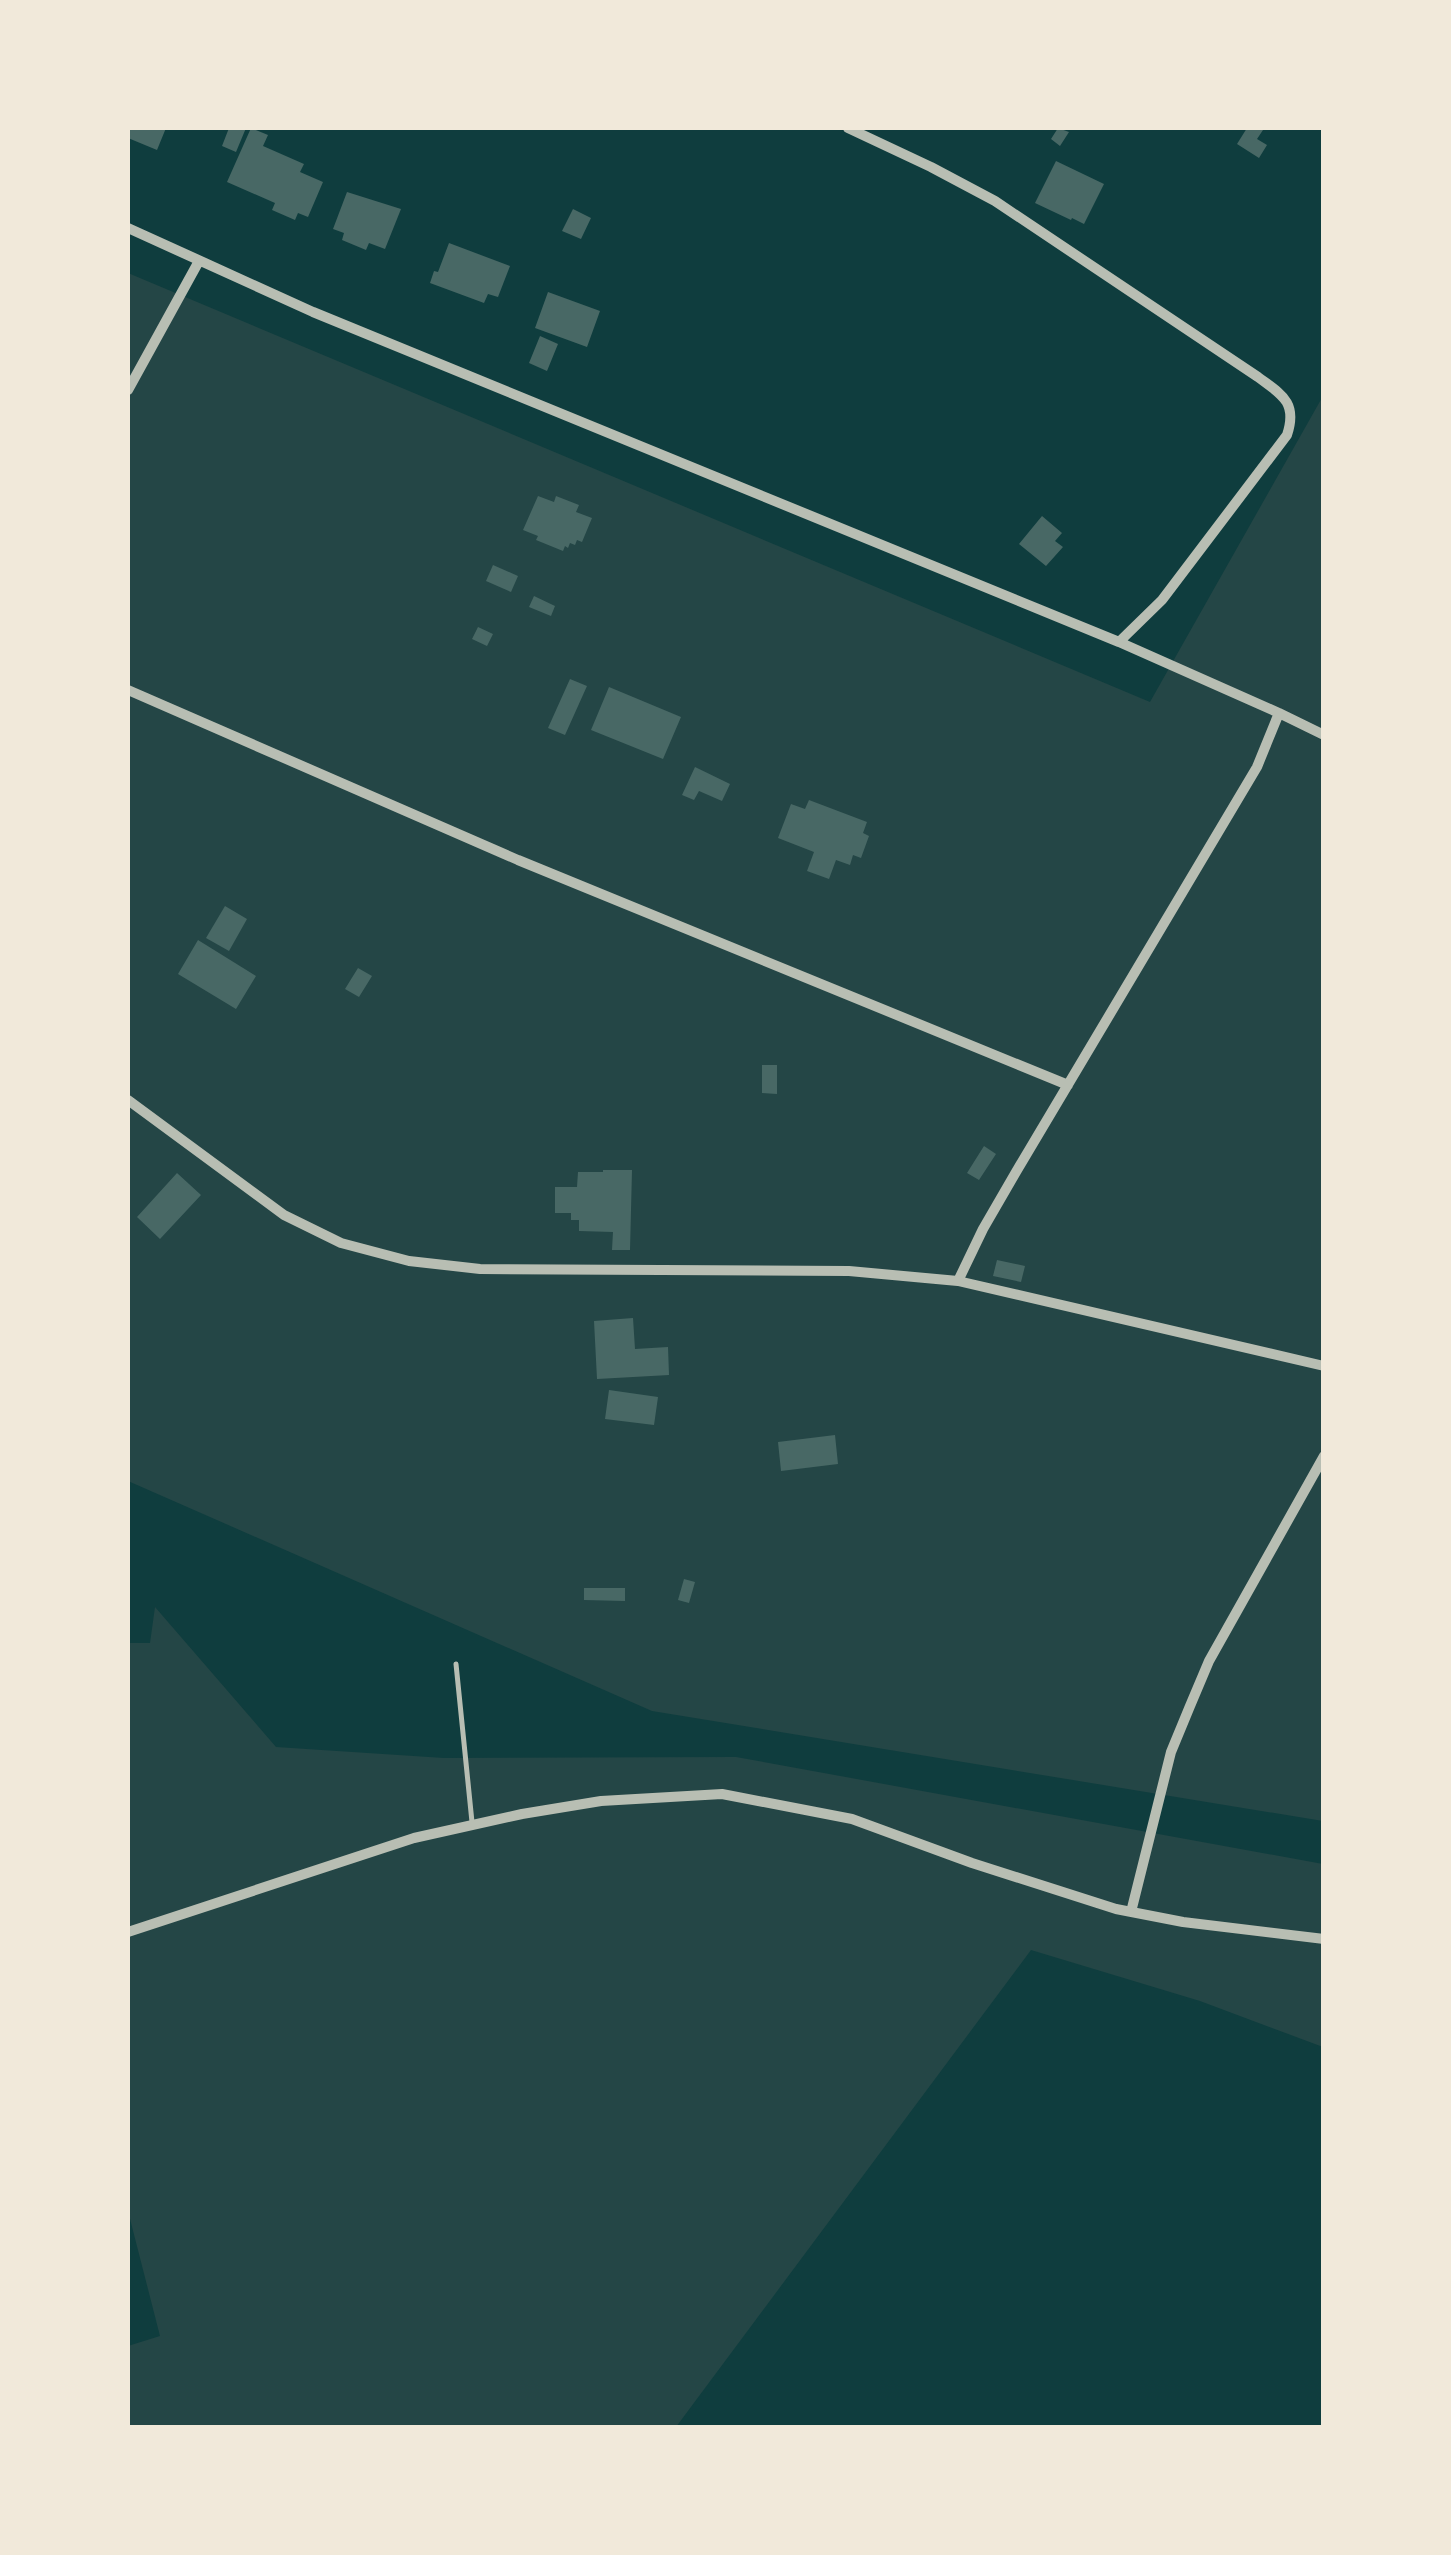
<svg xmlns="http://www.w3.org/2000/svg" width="1451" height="2555" font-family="Poppins,sans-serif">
  <rect width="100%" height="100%" fill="#0f3d3e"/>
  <!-- green -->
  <path fill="#244646" d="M128,273L1150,702L1323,396V1821L652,1711L128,1481Z
    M155,1607L276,1747L444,1758L736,1757L1323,1864V2047L1200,2001L1031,1950L676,2427H128V2346L160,2336L128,2211V1643H150Z"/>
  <!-- building -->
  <path fill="#486865" d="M128,128H166L157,150L128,138Z
    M229,128H246L236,152L222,146Z
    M251,128L268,135L263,146L304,164L300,172L323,182L308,217L298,213L295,220L272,210L275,203L227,182Z
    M1058,128L1069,132L1060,146L1051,139Z
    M1247,128H1258L1263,130L1257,139L1267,145L1259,158L1237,144Z
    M1056,161L1104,184L1084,224L1072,218L1071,220L1035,203Z
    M347,192L401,209L385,249L369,243L366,250L342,240L344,233L333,229Z
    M573,209L591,218L581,239L562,231Z
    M449,243L510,266L498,297L488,294L484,303L430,283L434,271L438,272Z
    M548,292L600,311L587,347L535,328Z
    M540,336L558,344L547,371L529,363Z
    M538,496L554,502L556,496L579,505L576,512L592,518L582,542L577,540L575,545L570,543L568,548L565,546L563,551L536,540L538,536L523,530Z
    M1042,516L1062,533L1055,541L1063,547L1046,566L1019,544Z
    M493,565L518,576L511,592L486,581Z
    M534,596L555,606L551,616L529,607Z
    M478,627L493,634L487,646L472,639Z
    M570,679L587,686L565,735L548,728Z
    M609,687L681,717L663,759L591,730Z
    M695,767L730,784L722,801L699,791L694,800L682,795Z
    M809,800L867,822L863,833L869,836L861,858L853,855L850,865L836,860L829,879L807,871L814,852L778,838L791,804L805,809Z
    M225,906L247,919L229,951L206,938Z
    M198,940L256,976L236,1009L178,974Z
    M358,968L372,976L359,997L345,989Z
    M762,1065H777V1094L762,1093Z
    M984,1146L996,1154L979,1180L967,1173Z
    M603,1170H632L630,1250H612L613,1232L579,1231V1220H571V1213H555V1187H577L578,1172H603Z
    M177,1173L201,1195L160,1239L137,1217Z
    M997,1260L1025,1266L1021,1282L993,1276Z
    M633,1318L635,1349L668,1347L669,1375L597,1379L594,1321Z
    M609,1390L658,1397L654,1425L605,1419Z
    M835,1435L838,1464L781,1471L778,1442Z
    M684,1579L695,1582L689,1603L678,1600Z
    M584,1588H625V1601L584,1600Z"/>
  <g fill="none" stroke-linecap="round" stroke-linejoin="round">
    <!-- service -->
    <path stroke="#b8beb3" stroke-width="5" d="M456,1664L472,1822"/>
    <!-- minor -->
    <path stroke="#b8beb3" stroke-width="10" d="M128,228L313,312L1119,642L1162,600L1287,435C1298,402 1281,394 1258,377L995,201L931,167L848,128
      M128,390L199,261
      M128,690L518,860L1068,1085
      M1279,713L1324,735
      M128,1100L284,1215L341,1243L409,1261L480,1269L849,1271L958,1281L983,1229L1016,1172L1257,767L1279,713L1119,642
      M958,1281L1324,1366
      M1131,1912L1171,1752L1190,1706L1209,1661L1324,1456
      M128,1932L414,1838L522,1814L601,1801L722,1794L852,1819L972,1863L1116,1909L1183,1922L1324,1939"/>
  </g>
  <!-- border -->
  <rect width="1451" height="2555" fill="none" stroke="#f1e9da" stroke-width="260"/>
</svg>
